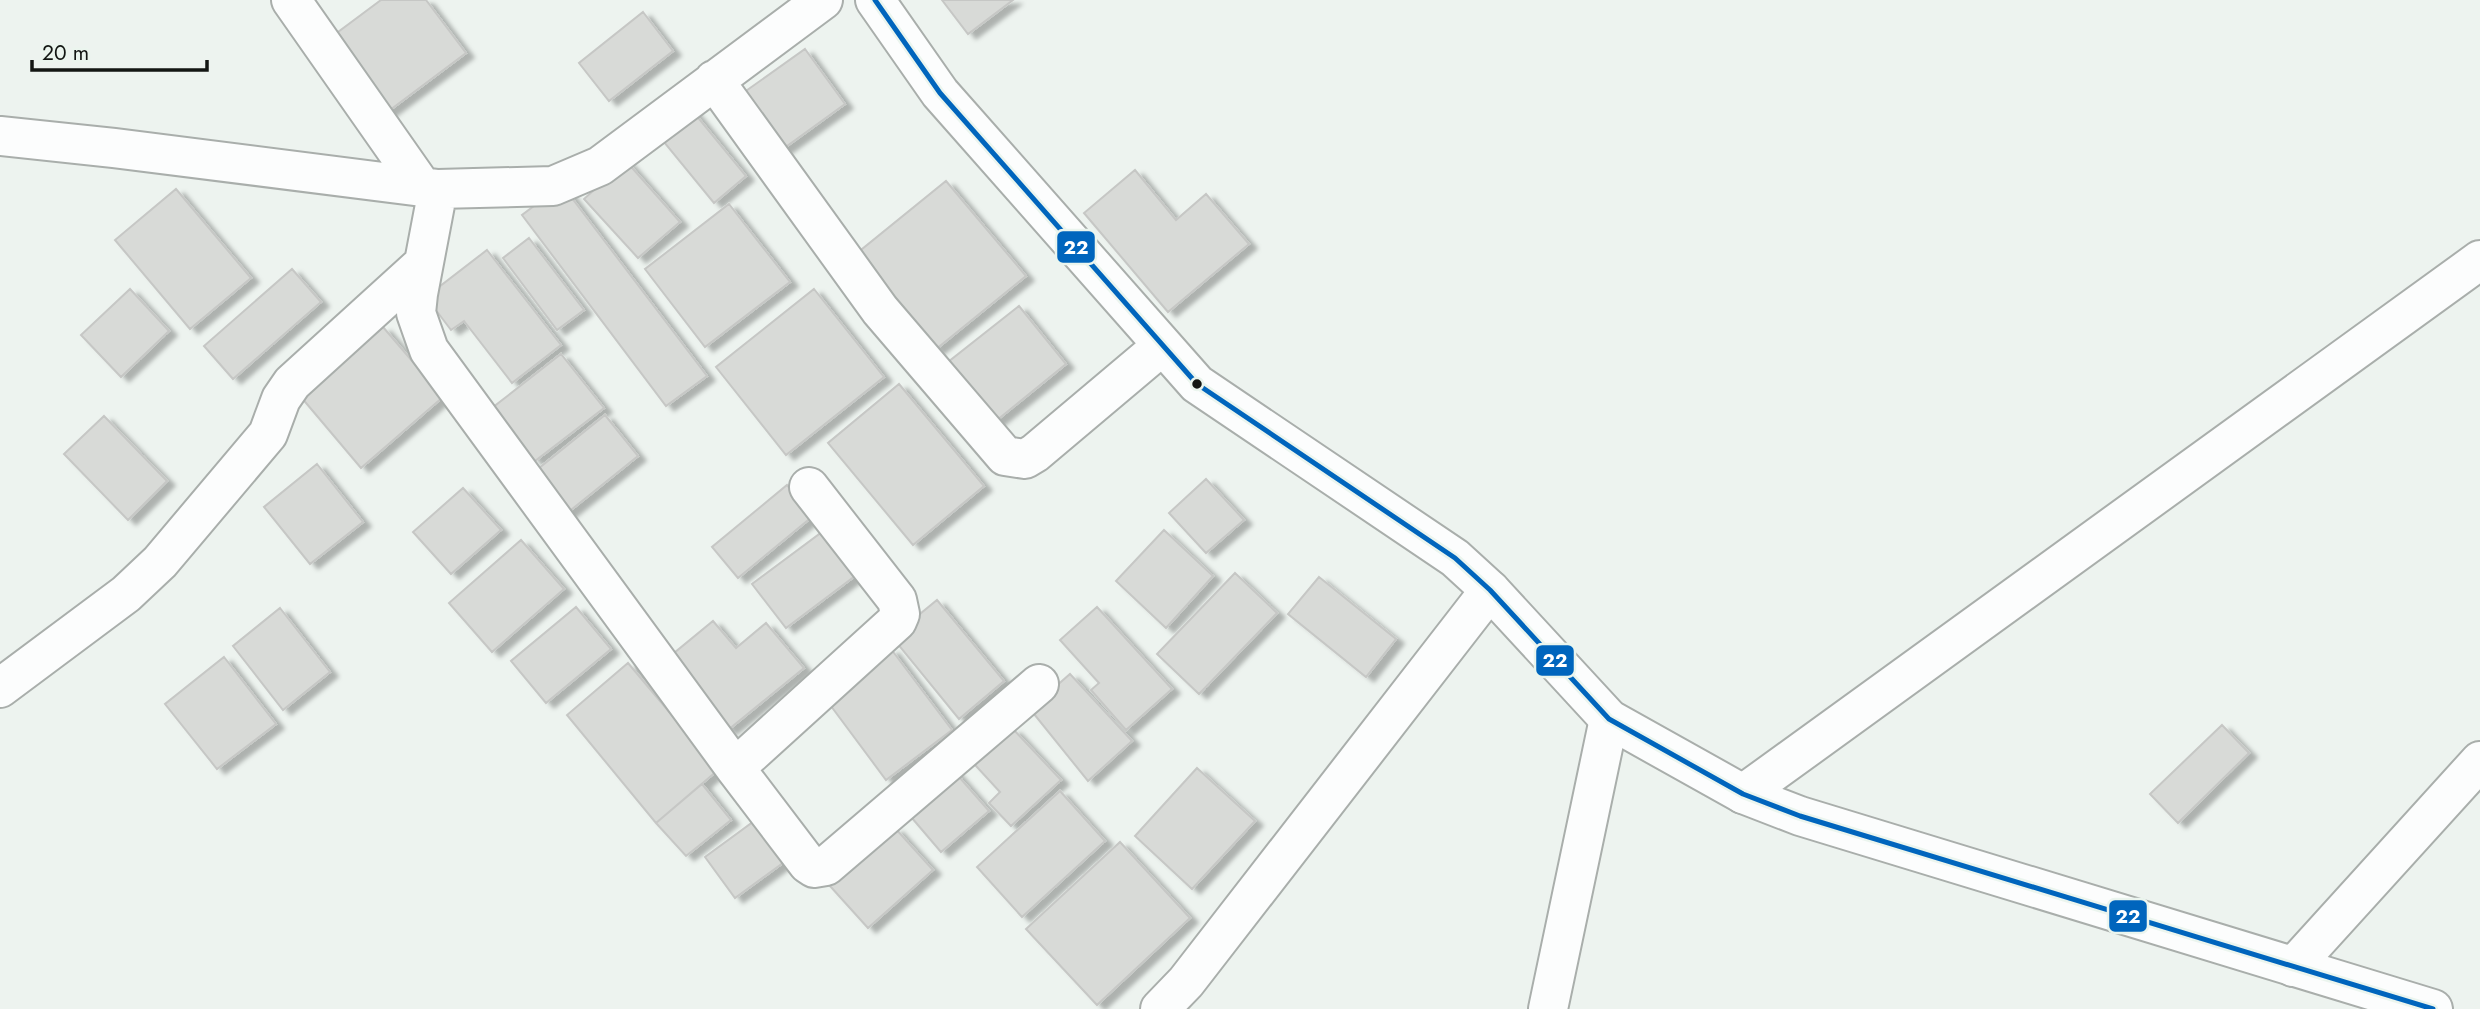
<svg xmlns="http://www.w3.org/2000/svg" width="2480" height="1009" font-family="Jost,sans-serif">
  <defs>
    <filter id="shadow"><feDropShadow dx="8" dy="4.5" stdDeviation="2" flood-color="#0004"/></filter>
  </defs>
  <rect width="100%" height="100%" fill="#edf3ef"/>
  <!-- building -->
  <path fill="#d8dad7" stroke="#c6c7c5" stroke-width="2" filter="url(#shadow)" d="M381,0H426L466,53L386,113L330,38Z
    M942,0H1013L968,34Z
    M643,12L673,51L609,101L579,63Z
    M805,49L845,104L776,154L736,98Z
    M691,109L746,176L714,203L659,136Z
    M626,161L680,222L638,258L584,199Z
    M1135,170L1176,220L1206,194L1249,244L1168,312L1084,213Z
    M946,181L1026,276L935,350L856,254Z
    M562,185L707,376L666,406L522,215Z
    M176,189L251,278L190,329L115,240Z
    M729,204L790,282L705,347L645,269Z
    M529,238L584,310L557,330L503,258Z
    M487,250L561,345L512,383L464,321L451,330L426,297Z
    M292,269L321,302L233,379L204,346Z
    M130,289L169,331L121,377L81,335Z
    M814,289L884,377L786,455L716,367Z
    M1019,306L1066,364L991,425L943,366Z
    M383,327L443,397L361,468L301,397Z
    M561,354L604,408L535,461L492,408Z
    M899,384L984,486L913,545L828,443Z
    M605,415L638,456L561,518L528,477Z
    M104,416L167,481L128,520L64,454Z
    M317,464L363,522L310,564L264,507Z
    M1206,479L1244,520L1206,553L1169,513Z
    M787,485L813,516L738,578L712,547Z
    M463,488L501,530L451,574L413,532Z
    M1164,530L1213,576L1166,628L1116,581Z
    M822,532L855,576L786,628L752,584Z
    M521,540L564,589L492,652L449,603Z
    M1235,573L1277,613L1199,694L1157,654Z
    M1319,577L1396,639L1366,677L1288,614Z
    M937,600L1004,681L959,719L892,637Z
    M576,607L611,649L546,703L511,661Z
    M1097,607L1172,689L1126,730L1091,690L1099,683L1060,640Z
    M280,608L330,672L283,710L233,646Z
    M713,621L736,648L766,623L804,668L728,730L668,658Z
    M891,649L952,730L886,780L825,698Z
    M224,657L276,724L217,769L165,704Z
    M628,663L718,770L656,823L567,715Z
    M1070,674L1132,741L1088,781L1030,709Z
    M2222,725L2249,753L2178,823L2150,794Z
    M1013,729L1061,780L1011,826L989,803L1000,792L965,754Z
    M1197,768L1255,821L1192,889L1135,836Z
    M953,770L989,811L941,852L906,811Z
    M702,784L731,820L686,856L656,823Z
    M1060,791L1105,841L1022,917L977,867Z
    M757,819L787,860L735,898L705,857Z
    M895,828L933,870L868,928L830,886Z
    M1120,842L1190,918L1097,1005L1026,929Z"/>
  <g fill="none" stroke-linecap="round" stroke-linejoin="round">
    <defs>
      <path id="minor" d="M291,0L422,187
        M714,80L880,310L1005,456L1025,459L1035,453L1162,346
        M0,136L114,148L438,189L553,186L600,166L823,0
        M438,189L418,294L416,313L429,350L735,768L808,864L814,868L826,866L1039,684
        M0,688L126,594L160,562L268,434L281,399L292,383L423,264
        M735,768L897,621L900,614L897,600L809,487
        M1743,794L2480,260
        M2293,967L2480,761
        M1160,1009L1186,982L1490,590
        M1548,1009L1609,719"/>
      <path id="tertiary" d="M875,0L940,93L1197,384L1455,558L1490,590L1609,719L1743,794L1800,816L2433,1009"/>
    </defs>
    <!-- minor casing -->
    <use href="#minor" stroke="#a9aeab" stroke-width="42"/>
    <!-- tertiary casing -->
    <use href="#tertiary" stroke="#a9aeab" stroke-width="42"/>
    <!-- minor -->
    <use href="#minor" stroke="#fcfdfd" stroke-width="38"/>
    <!-- tertiary -->
    <use href="#tertiary" stroke="#fcfdfd" stroke-width="38"/>
    <defs>
      <path id="bus-1" d="M875,0L940,93L1197,384L1455,558L1490,590L1609,719L1743,794L1800,816L2433,1009"/>
    </defs>
    <!-- bus-1 casing -->
    <use href="#bus-1" stroke="#ebf5ee" stroke-width="10"/>
    <!-- bus-1 -->
    <use href="#bus-1" stroke="#0065bd" stroke-width="5"/>
  </g>
  <!-- markers -->
  <circle fill="#131613" stroke="#ebf5ee" stroke-width="2.5" cx="1197" cy="384" r="6"/>
  <g stroke="#ebf5ee" stroke-width="2.5">
    <rect x="1056" y="230" width="40" height="34" rx="7" fill="#0065bd"/>
    <rect x="1535" y="644" width="40" height="33" rx="7" fill="#0065bd"/>
    <rect x="2108" y="899" width="40" height="34" rx="7" fill="#0065bd"/>
  </g>
  <g font-size="19" text-anchor="middle" font-weight="bold" fill="#fff">
    <text x="1076" y="254">22</text>
    <text x="1555" y="667">22</text>
    <text x="2128" y="923">22</text>
  </g>
  <!-- scale -->
  <path d="M32 60v10h175v-10" fill="none" stroke="#131613" stroke-width="3.5"/>
  <text x="42" y="60" font-size="21" fill="#131613" stroke="#ebf5ee" stroke-width="5" paint-order="stroke">20 m</text>
</svg>
